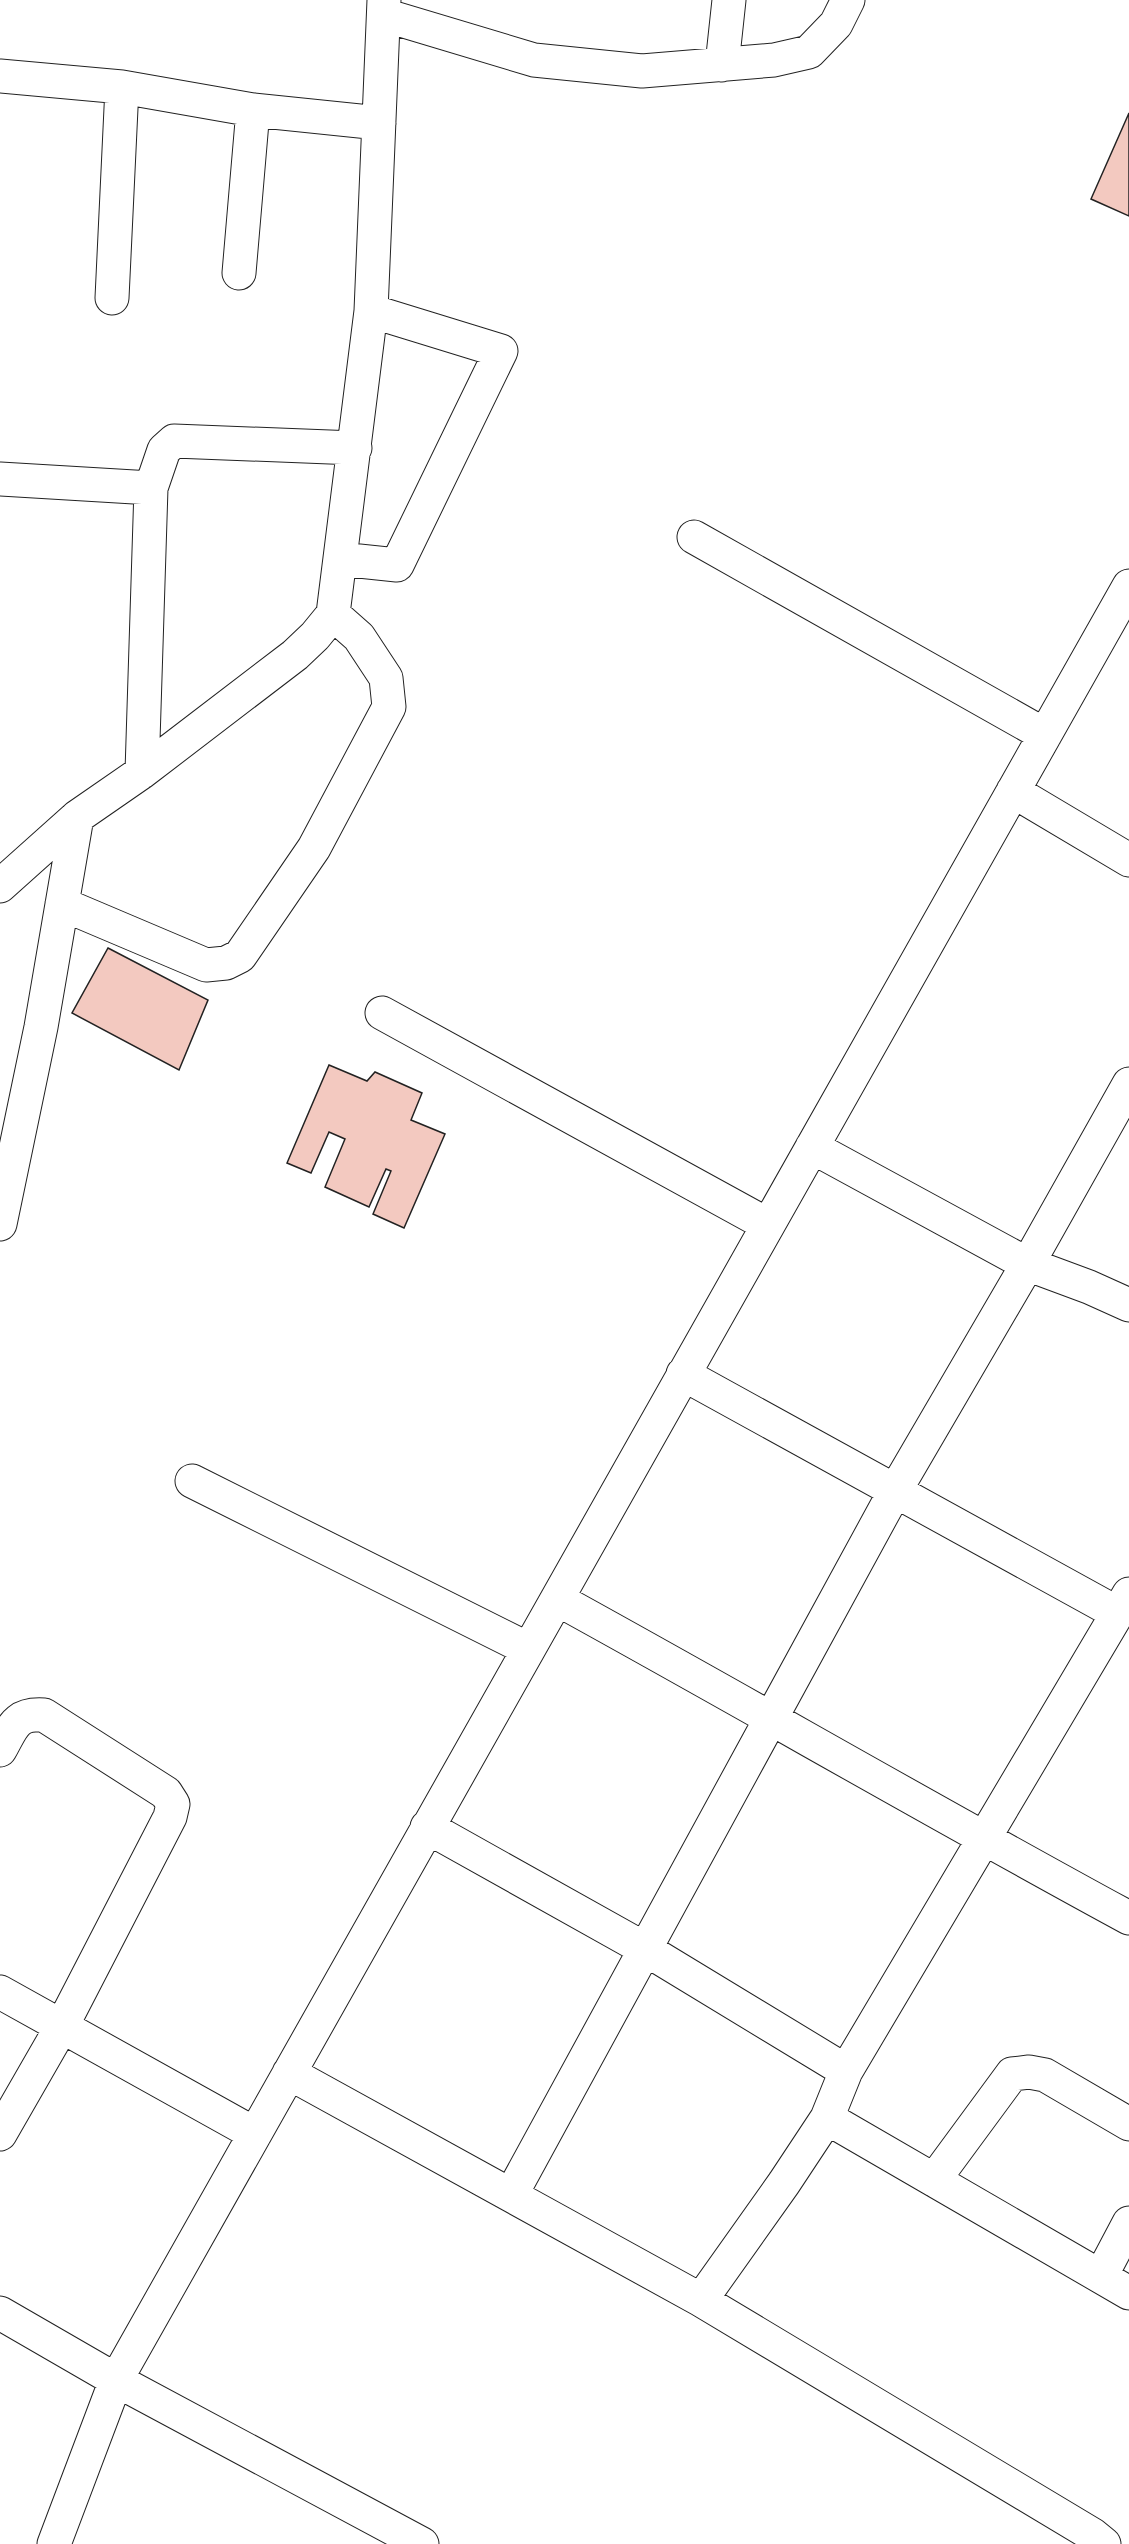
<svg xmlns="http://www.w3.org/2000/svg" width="1129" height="2544" font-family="Overpass,sans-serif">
  <rect width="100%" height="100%" fill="#fff"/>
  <!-- building -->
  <path fill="#f3c9c0" stroke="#222" stroke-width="1.5" d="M1129,113V216L1091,199Z
    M108,948L208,1000L179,1070L72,1013Z
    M329,1065L367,1081L375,1072L422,1093L411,1120L445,1134L404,1228L373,1214L391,1171L386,1169L369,1207L325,1187L345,1139L329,1132L311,1173L287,1163Z"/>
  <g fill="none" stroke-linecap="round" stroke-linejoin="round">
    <defs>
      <path id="minor" d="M384,15L534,60L642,71L774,60L809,52L836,24L848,0
        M722,65L729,0
        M0,76L122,87L253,110L379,123
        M239,273L253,110
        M112,298L122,87
        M0,479L151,488
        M694,537L1045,735
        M340,559L397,565L501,351L371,311
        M142,772L151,488L164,450L174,441L355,448
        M1013,791L1129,860
        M0,886L77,817L142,772L295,655L315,636L333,614L371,311L384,0
        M62,904L206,965L226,963L240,956L314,848L389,707L386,678L359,637L333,614
        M382,1013L768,1225
        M812,1147L1027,1264L1089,1287L1129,1305
        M0,1224L41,1027L77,817
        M683,1374L1117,1613
        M192,1481L528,1649
        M557,1599C748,1704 937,1814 1129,1918
        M0,1750C13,1727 15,1713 44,1715L166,1793L173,1804L170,1817L62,2026L0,2134
        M427,1827L645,1949L846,2071
        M0,1992L255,2134
        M289,2073L701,2300L1093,2535L1104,2544
        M827,2118L1129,2293
        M934,2180L1012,2074L1029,2072L1045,2075L1129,2124
        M511,2195L895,1491L1034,1253L1129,1084
        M1101,2276L1129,2223
        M701,2300L784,2183L827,2118L846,2071L1129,1594
        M0,2313L116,2380L422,2544
        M54,2544L116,2380L1129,586"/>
    </defs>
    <!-- minor casing -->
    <use href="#minor" stroke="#222" stroke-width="35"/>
    <!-- minor -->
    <use href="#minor" stroke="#fff" stroke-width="33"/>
  </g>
</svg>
